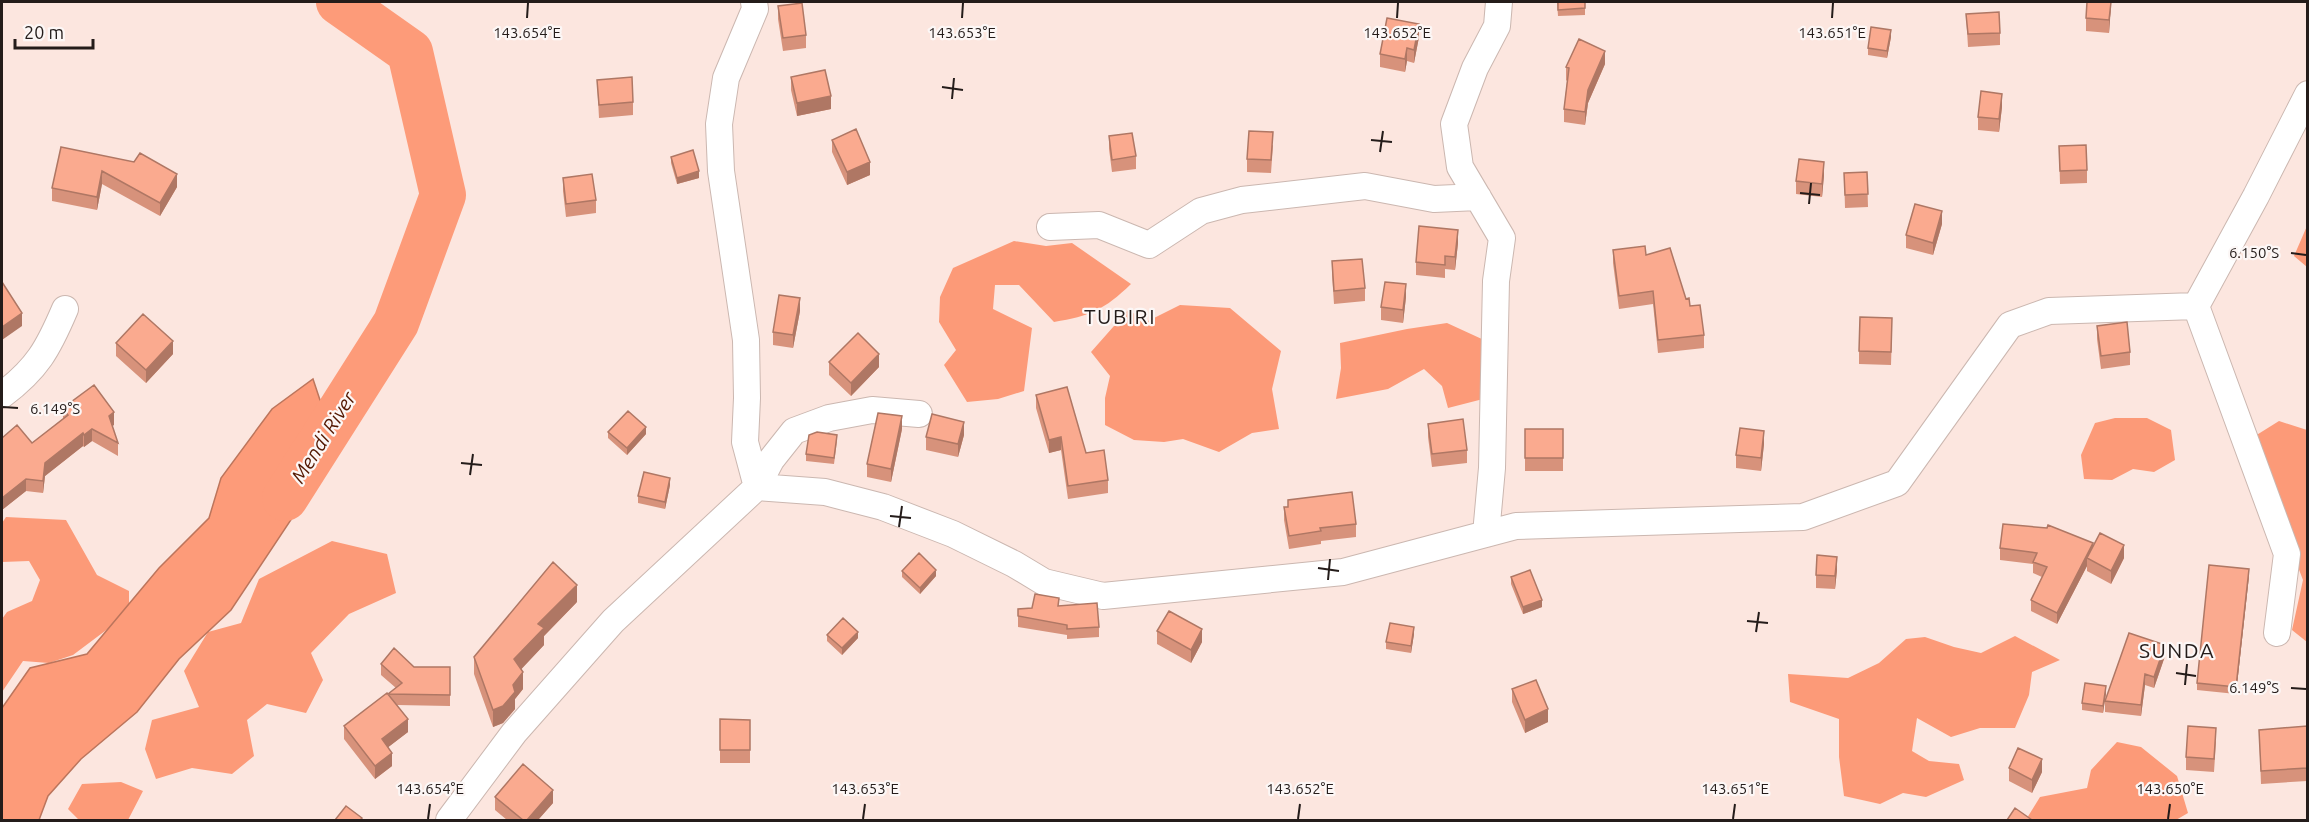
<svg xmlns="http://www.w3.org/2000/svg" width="2309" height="822" font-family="Ubuntu,sans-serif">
  <rect width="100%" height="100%" fill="#fce6df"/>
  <!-- forest -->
  <path fill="#fc9a78" d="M2307,226V267L2294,256Z
    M1014,241L1046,246L1072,243L1131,284C1104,310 1090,316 1054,322L1019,285H995L993,309L1032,328L1024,391L998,399L967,402L944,365L956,350L939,322L940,297L953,268Z
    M1180,305L1230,308L1281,351L1272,389L1279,429L1252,433L1219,452L1183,439L1164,442L1134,440L1105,425V398L1110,376L1091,352L1129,309L1144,323Z
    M1447,323L1484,340L1483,399L1448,408L1442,386L1424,369L1388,389L1336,399L1341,368L1340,343L1407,329Z
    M2115,418H2147L2171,430L2175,460L2154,472L2133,469L2112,480L2084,479L2081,455L2095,423Z
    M2279,421L2307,430V642L2292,630L2303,580L2268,489L2255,436Z
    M6,517L66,520L97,575L129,591V613L73,655L49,663L23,661L2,692V619L7,612L32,601L40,580L29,561L2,562V523Z
    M332,541L387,554L396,593L349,614L311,653L323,680L306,713L267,704L247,720L254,756L232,774L192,768L156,779L145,749L152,720L199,707L184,671L208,632L241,623L259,579Z
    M2015,636L2060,660L2032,672L2029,695L2015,728H1980L1951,737L1917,718L1912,751L1929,761L1959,764L1964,780L1926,797L1903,793L1880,804L1844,796L1839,757V719L1790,702L1788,674L1848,678L1879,663L1906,639L1925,637L1954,647L1981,653Z
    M2117,742L2141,747L2177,776L2188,813L2176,820H2030L2027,818L2040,797L2087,788L2091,770Z
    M121,782L143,791L128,820H79L68,809L82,784Z"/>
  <!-- water -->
  <path fill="#fd9b79" stroke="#bc755c" stroke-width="1.5" d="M313,379L322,406L316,482L231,610L179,659L137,712L81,759L48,796L39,820H2V708L30,668L87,654L159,568L209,518L221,478L272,409Z"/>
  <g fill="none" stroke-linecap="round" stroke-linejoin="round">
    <!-- river -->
    <path stroke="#fd9b79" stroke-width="46" d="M285,498L396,323L443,195L410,52L339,2"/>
    <defs>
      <path id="minor" d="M1050,227L1099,225L1149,245L1201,211L1242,200L1365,186L1434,199L1478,197
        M2196,306L2256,196L2308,94
        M2,395C37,369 48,349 65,309
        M919,414L872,410L829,418L794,431L771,460L757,487L825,492L883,507L953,534L1014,564L1044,582L1103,596L1343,572L1516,526L1803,517L1897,483L2010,325L2049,311L2196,306L2287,554L2277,633
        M1486,534L1492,468L1496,281L1502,238L1460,167L1454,124L1475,68L1497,26L1499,2
        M449,820L514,733L613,621L757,487L745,442L747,398L746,340L721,171L719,124L726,78L755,9L754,2"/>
    </defs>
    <!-- minor casing -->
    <use href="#minor" stroke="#cbb7b0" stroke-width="28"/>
    <!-- minor -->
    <use href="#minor" stroke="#fff" stroke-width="26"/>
  </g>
  <!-- wall -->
  <path fill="#d7927b" d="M1557,2H1585V15L1558,16Z
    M2111,2L2109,33L2086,31V18Z
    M778,6L806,35V48L783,51L778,19Z
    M1966,14L2000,33V45L1968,47Z
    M1419,37L1414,63L1407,61L1405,72L1380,67V54Z
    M1891,37L1887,58L1868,55V48Z
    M1605,64L1588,103L1585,125L1564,122V109L1567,81L1566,80V67Z
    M791,77L831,109L797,116L791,90Z
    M597,80L633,102V115L599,118Z
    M2002,107L1999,132L1978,130V117Z
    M1109,136L1136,156V169L1112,172L1109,149Z
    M832,140L870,175L847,185L832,152Z
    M1273,145L1271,173L1247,172V159Z
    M2059,146L2087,170V183L2060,184Z
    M61,147L177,187L160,216L102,184L97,210L52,201V188Z
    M671,157L699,178L677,184L671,163Z
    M1867,172L1868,207L1845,208L1844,173Z
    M1824,175L1822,197L1796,194V181Z
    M563,178L596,200V213L566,217L563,191Z
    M1942,224L1933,255L1906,248V235Z
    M1458,243L1455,270L1445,269V278L1416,275V262Z
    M1613,250L1686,299L1704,335V348L1658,353L1653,304L1619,309L1613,263Z
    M1332,261L1365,288V301L1334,304L1332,274Z
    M1406,297L1403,323L1381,320V307Z
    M800,311L793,348L773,345V332Z
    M2097,326L2130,352V365L2101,369L2097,339Z
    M1892,331L1891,365L1859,364V351Z
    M116,343L173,354L146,383L116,356Z
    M829,362L879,367L851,396L829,375Z
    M1036,395L1086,453L1108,480V493L1068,499L1061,450L1049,453L1036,408Z
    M63,408L114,425L112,426L118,443V456L92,441L84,447L83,446L45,476L43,493L26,491L2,510L32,443L63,419Z
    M1428,424L1467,450V463L1432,467L1428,437Z
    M902,429L891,482L867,477V464Z
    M1525,429H1563V471H1525Z
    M608,432L646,434L627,455L608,438Z
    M964,435L958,457L926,450V437Z
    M837,441L834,464L806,461V454Z
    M1764,444L1761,471L1736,468V455Z
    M670,485L665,509L638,503V496Z
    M1284,507L1356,524V537L1321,541V544L1289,549L1284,520Z
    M2,518L3,522V535L2,534Z
    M2093,547L2124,558L2111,584L2087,571V566L2057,624L2031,611V600L2042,577L2033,573V564L2000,560V548Z
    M1837,570L1835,589L1816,588V575Z
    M902,571L936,576L920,594L902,577Z
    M2249,576L2236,694L2197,690V683Z
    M1511,577L1542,607L1523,614L1511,584Z
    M577,602L544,636V645L521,669L523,689L515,699V709L503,723L493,727L474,674V657Z
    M1059,606L1099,627V637L1067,639V635L1018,627V609Z
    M1157,631L1202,642L1191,663L1157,644Z
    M1414,634L1411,653L1386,649V642Z
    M827,635L858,638L842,655L827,641Z
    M2165,656L2154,688L2145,685L2141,716L2105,712V701Z
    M381,664L414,667H450V706L397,705L408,732L388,747L392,766L375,779L344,739V726L396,688L381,675Z
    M1512,689L1548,722L1525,733L1512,702Z
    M2106,693L2103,713L2082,710V703Z
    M750,720V763H720V750Z
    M2307,726V781L2261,784L2259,730Z
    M2216,741L2214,772L2186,770V757Z
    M2009,768L2042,772L2032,793L2009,781Z
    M495,797L553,803L538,820H507L495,810Z"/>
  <!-- shaded-wall -->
  <path fill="#af7764" d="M2111,2V7L2109,33V20Z
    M1419,24V37L1414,63V50Z
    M1891,30V37L1887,58V51Z
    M1407,48V61L1405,72V59Z
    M1605,51V64L1588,103L1585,125V112L1588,90Z
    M2002,94V107L1999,132V119Z
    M831,96V109L797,116V103Z
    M870,162V175L847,185V172Z
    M1824,162V175L1822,197V184Z
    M102,171V184L97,210V197Z
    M699,171V178L677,184V178Z
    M177,174V187L160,216V203Z
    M1942,211V224L1933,255V243Z
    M1458,230V243L1455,270V257Z
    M1406,284V297L1403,323V310Z
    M800,298V311L793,348V335Z
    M22,313V326L2,340V327Z
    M173,341V354L146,383V370Z
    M879,354V367L851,396V383Z
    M114,412V425L109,428V416Z
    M902,416V429L891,482V469Z
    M964,422V435L958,457V444Z
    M646,427V434L627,455V448Z
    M92,429V441L84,447V435Z
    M1764,431V444L1761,471V458Z
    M83,433V446L45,476L43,493V481L45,463Z
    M1061,437V450L1049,453V440Z
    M670,478V485L665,509V502Z
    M26,479V491L2,510V498Z
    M2093,543V555L2087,558V566L2057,624V613Z
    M2124,545V558L2111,584V571Z
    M1837,557V570L1835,589V576Z
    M2249,569V576L2236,694V687Z
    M936,570V576L920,594V588Z
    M577,585V602L544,636V645L514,677V659L538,624Z
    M1542,600V607L1523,614V607Z
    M1414,627V634L1411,653V646Z
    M1202,629V642L1191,663V650Z
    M858,632V638L842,655V648Z
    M2165,645V656L2154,688V677Z
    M523,672V689L515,699V709L503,723L493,727V710Z
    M2145,674V685L2141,716V705Z
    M2106,686V693L2103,713V706Z
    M1548,709V722L1525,733V720Z
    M408,719V732L382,752V739Z
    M392,753V766L375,779V766Z
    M2042,759V772L2032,793V780Z
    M553,790V803L538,820H527Z"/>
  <!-- building -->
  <path fill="#faaa8f" stroke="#af7764" stroke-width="1.5" d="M1558,2H1585V8L1558,10Z
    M2087,2H2111L2109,20L2086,18Z
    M802,3L806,35L783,38L778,6Z
    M1999,12L2000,33L1968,34L1966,14Z
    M1387,18L1419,24L1414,50L1407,48L1405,59L1380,54Z
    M1871,27L1891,30L1887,51L1868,48Z
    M1579,39L1605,51L1588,90L1585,112L1564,109L1569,68L1566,67Z
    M825,70L831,96L797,103L791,77Z
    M632,77L633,102L599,105L597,80Z
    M1981,91L2002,94L1999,119L1978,117Z
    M856,129L870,162L847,172L832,140Z
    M1249,131L1273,132L1271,160L1247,159Z
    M1132,133L1136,156L1112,160L1109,136Z
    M2086,145L2087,170L2060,171L2059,146Z
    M61,147L134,162L140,153L177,174L160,203L102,171L97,197L52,188Z
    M693,150L699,171L677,178L671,157Z
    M1799,159L1824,162L1822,184L1796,181Z
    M1867,172L1868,194L1845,195L1844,173Z
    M592,174L596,200L566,204L563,178Z
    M1915,204L1942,211L1933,243L1906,235Z
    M1419,226L1458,230L1455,257L1445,256V265L1416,262Z
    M1645,246L1646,255L1670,248L1686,299L1689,298L1690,306L1700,305L1704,335L1658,340L1653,291L1619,296L1613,250Z
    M1362,259L1365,288L1334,291L1332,261Z
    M2,282L22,313L2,327Z
    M1385,282L1406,284L1403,310L1381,307Z
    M779,295L800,298L793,335L773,332Z
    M143,314L173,341L146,370L116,343Z
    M1860,317L1892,318L1891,352L1859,351Z
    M2127,322L2130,352L2101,356L2097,326Z
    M858,333L879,354L851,383L829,362Z
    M94,385L114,412L109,416L118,443L92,429L84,435L83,433L45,463L43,481L26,479L2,498V438L17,425L32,443L68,415L63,408Z
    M1067,387L1086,453L1104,450L1108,480L1068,486L1061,437L1049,440L1036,395Z
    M628,411L646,427L627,448L608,432Z
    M878,413L902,416L891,469L867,464Z
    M932,414L964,422L958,444L926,437Z
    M1463,419L1467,450L1432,454L1428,424Z
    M1740,428L1764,431L1761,458L1736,455Z
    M1525,429H1563V458H1525Z
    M817,432L837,435L834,458L806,454L809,435Z
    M644,472L670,478L665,502L638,496Z
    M1352,492L1356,524L1320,528L1321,531L1289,536L1284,507H1288V500Z
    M2003,524L2047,528L2048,525L2093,543L2057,613L2031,600L2047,567L2033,562L2037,553L2000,548Z
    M2100,533L2124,545L2111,571L2087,558Z
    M919,553L936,570L920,588L902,571Z
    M1817,555L1837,557L1835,576L1816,575Z
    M553,562L577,585L538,624L544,628L514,659L523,672L513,685L515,692L503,706L493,710L474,657Z
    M2209,565L2249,569L2236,687L2197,683Z
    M1530,570L1542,600L1523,607L1511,577Z
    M1035,594L1059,598L1058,606L1097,603L1099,627L1067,629V625L1018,616V609L1032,608Z
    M1169,611L1202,629L1191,650L1157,631Z
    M843,618L858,632L842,648L827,635Z
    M1390,623L1414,627L1411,646L1386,642Z
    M2129,633L2165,645L2154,677L2145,674L2141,705L2105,701Z
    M394,648L414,667H450V695L388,694L402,683L381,664Z
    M1536,680L1548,709L1525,720L1512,689Z
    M2085,683L2106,686L2103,706L2082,703Z
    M387,693L408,719L382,739L392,753L375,766L344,726Z
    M720,719L750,720V750H720Z
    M2188,726L2216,728L2214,759L2186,757Z
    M2307,726V768L2261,771L2259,730Z
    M2018,748L2042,759L2032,780L2009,768Z
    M523,764L553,790L527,820H523L495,797Z
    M346,806L362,818L360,820H335Z
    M2015,808L2032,820H2007Z"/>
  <!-- ticks -->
  <path fill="none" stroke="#241c1a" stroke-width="2" d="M527,18L528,3M962,18L963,3M1397,18L1398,3M1832,18L1833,3M942,87L963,90M952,99L954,78M1371,140L1392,142M1380,152L1383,131M1800,193L1820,195M1809,204L1811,183M2291,253L2306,255M3,407L18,408M461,463L482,465M470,475L473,454M890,516L911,518M899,527L902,506M1318,568L1339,571M1328,580L1330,559M1747,621L1768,623M1756,632L1759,612M2176,673L2196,676M2185,685L2187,664M2291,688L2306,689M428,819L430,804M863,819L865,804M1298,819L1300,804M1733,819L1735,804M2168,819L2170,804"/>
  <g text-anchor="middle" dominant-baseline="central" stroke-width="4.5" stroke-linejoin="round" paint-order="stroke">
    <!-- water labels -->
    <g font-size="20" font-style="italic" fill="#541801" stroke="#fcf7f6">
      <text transform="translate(323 437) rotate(-58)">Mendi River</text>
    </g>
    <!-- quarter labels -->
    <g font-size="21" letter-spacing="1.5" fill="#241c1a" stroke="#fcf7f6">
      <text x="1120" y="316">TUBIRI</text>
      <text x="2177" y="650">SUNDA</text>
    </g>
  </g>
  <g font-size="15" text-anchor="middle" fill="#241c1a" stroke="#fcf7f6" stroke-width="4.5" stroke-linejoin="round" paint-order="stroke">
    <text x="527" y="38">143.654°E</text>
    <text x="962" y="38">143.653°E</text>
    <text x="1397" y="38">143.652°E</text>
    <text x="1832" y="38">143.651°E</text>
    <text x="2254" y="258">6.150°S</text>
    <text x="55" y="414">6.149°S</text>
    <text x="2254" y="693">6.149°S</text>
    <text x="430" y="794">143.654°E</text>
    <text x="865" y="794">143.653°E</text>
    <text x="1300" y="794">143.652°E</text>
    <text x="1735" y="794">143.651°E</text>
    <text x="2170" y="794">143.650°E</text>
  </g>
  <!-- border -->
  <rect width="2309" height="822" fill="none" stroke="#241c1a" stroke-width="6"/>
  <!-- scale -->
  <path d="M15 39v9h78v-9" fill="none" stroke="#241c1a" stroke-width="3"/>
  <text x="24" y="39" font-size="18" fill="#241c1a" stroke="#fcf7f6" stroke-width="4.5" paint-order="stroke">20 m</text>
</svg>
